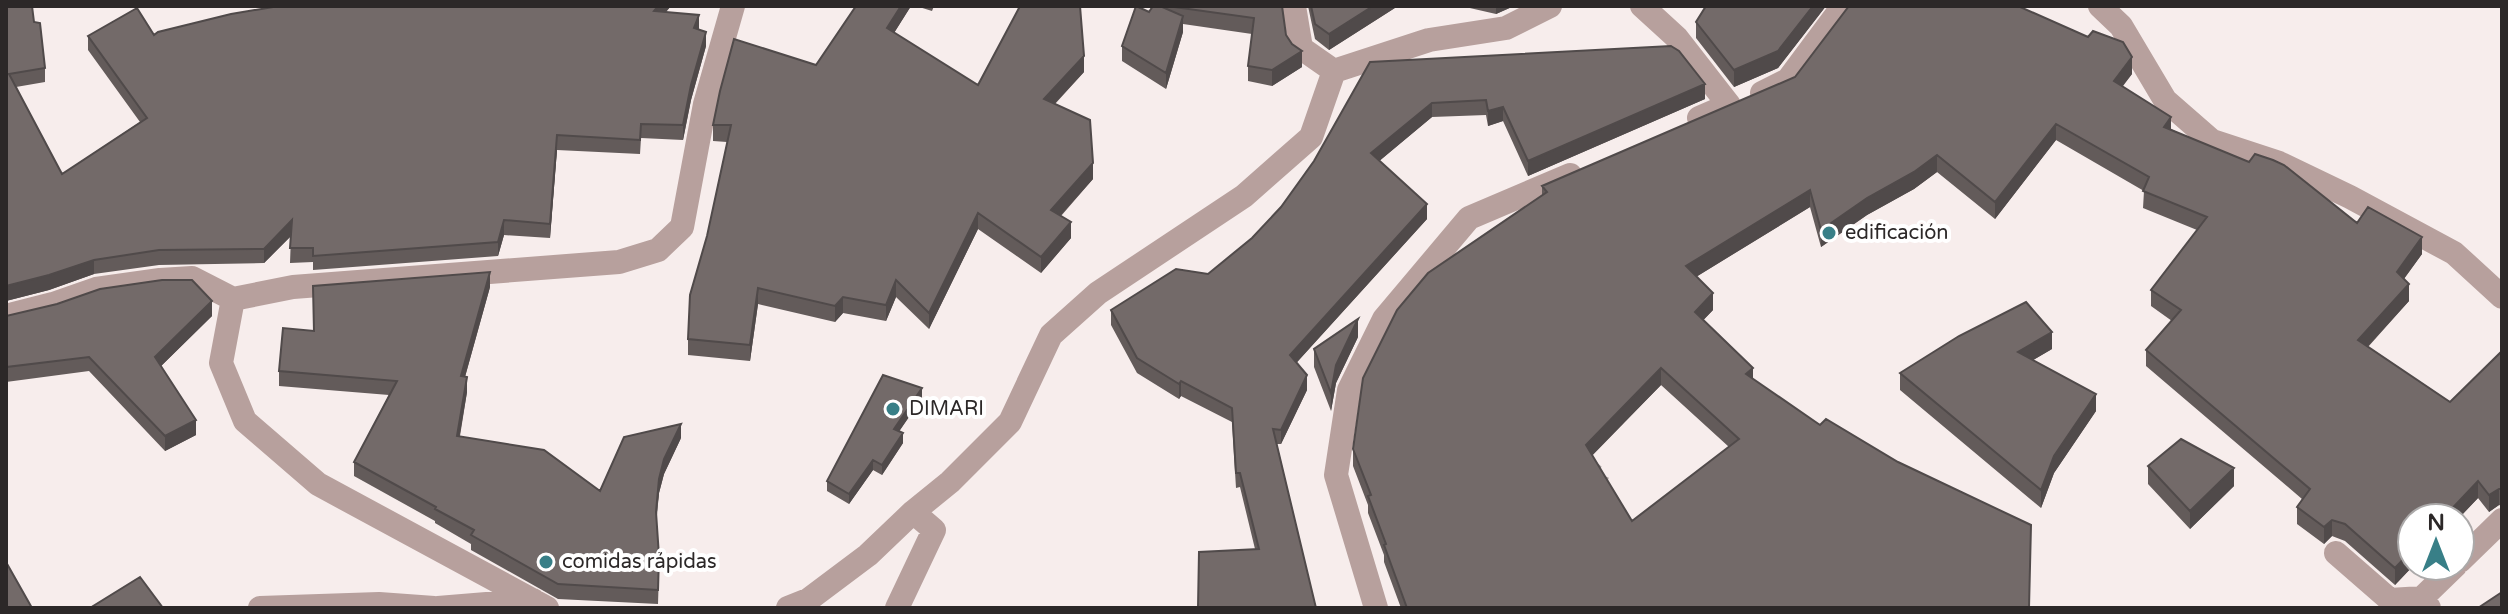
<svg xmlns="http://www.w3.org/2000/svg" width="2508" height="614" font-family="'Varela Round',sans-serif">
  <rect width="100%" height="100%" fill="#f7edec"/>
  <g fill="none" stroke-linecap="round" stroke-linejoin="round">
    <!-- path -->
    <path stroke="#aca4a3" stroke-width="5" stroke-dasharray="4 6" stroke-linecap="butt" d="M1597,466L1603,471L1599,476L1612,482"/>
    <!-- minor -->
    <path stroke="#b7a09d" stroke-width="24" d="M1294,6L1301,48L1334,71
      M1642,6L1676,37L1729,105L1699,118
      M2100,6L2121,26L2165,100L2212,141L2279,163L2350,197L2454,253L2502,297
      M1762,93L1788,80L1843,6
      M6,316L53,304L96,289L160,280L192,278L233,299
      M2336,553L2390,600L2422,598
      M2460,561L2502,520
      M260,608L379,604L434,608
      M438,608L533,600
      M547,608L318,484L245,421L221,363L233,299L293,287L619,262L658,250L682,227L705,104L733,6
      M788,608L808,600L868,555L913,512L950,482L1010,422L1051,335L1098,293L1244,196L1311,137L1334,71L1429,40L1506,28L1550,6
      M897,608L934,530L913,512
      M1376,608L1336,475L1349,390L1384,319L1469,218L1570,175
      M2429,608L2422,598L2455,566"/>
  </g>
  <!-- wall -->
  <path fill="#635b5a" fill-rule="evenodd" d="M6,6L34,22L45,68V82L16,87L62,174L140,122L88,50V36L154,35L279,6H671L666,12L699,30L706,46L691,100L683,140L641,138L640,154L557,150L550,238L504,235L498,256L313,270V262L290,263L291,236L264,263L159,265L94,274L49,290L6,301Z
    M856,6H911L894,33L978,85L1084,72L1055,104L1093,179L1061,216L1071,238L1041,273L978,229L929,329L896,297L886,321L843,313L835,322L758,304L750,361L688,355V339L707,236L727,142L713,141V125L816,65Z
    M916,6H934L932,11Z
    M1153,6H1282L1286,35L1302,67L1272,86L1248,81V66L1252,34L1183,24V32L1166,89L1122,61V46Z
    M1308,6H1398L1329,50L1315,39Z
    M1461,6H1514L1496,14Z
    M1706,6H1826L1778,68L1734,87L1696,38V22Z
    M1370,62L1705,99L1528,176L1503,121L1488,126L1486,115L1432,117L1379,161L1427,219L1296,363L1307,390L1281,444H1277L1316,608L1255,549L1240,487L1236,488L1232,422L1181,396L1179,399L1137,373L1111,325V310L1208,274L1252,238L1281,207L1314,161Z
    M2132,74L2122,86L2171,129L2422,254L2404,279L2409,301L2368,347L2450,402L2502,351V506L2499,505L2489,512L2478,498L2459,518H2412L2413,566L2395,585L2345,541L2332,536L2324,544L2297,524V507L2302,499L2146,366V350L2172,321L2151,306V290L2197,230L2143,208L2144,191L2056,140L1995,219L1937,172L1914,189L1867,215L1821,247L1810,207L1696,277L1713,310L1703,320L1753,379L2029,608H1401L1384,562V555L1368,513V505L1353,466V449L1542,196V186ZM1661,385L1729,447L1632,521L1592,455Z
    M490,287L465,377L467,392L460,436L600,491L681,438L664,474L659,493L656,520L659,571L658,604L558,599L471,550V544L435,523V521L354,476V462L389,395L279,386V371L314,331Z
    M6,316H212L161,366L196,435L165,451L89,371L6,382Z
    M1358,337L1336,383L1331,411L1314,367V349Z
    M2052,349L2033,360L2096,411L2054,473L2041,508L1900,390V373Z
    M922,398L899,431L903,443L882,475L873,470L849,504L827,491V481Z
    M2148,466L2234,486L2190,529L2148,484Z"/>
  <!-- shaded-wall -->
  <path fill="#504a4a" d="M658,6H671L654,25V11Z
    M901,6H911L887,44V28Z
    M1373,6H1398L1329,50V34Z
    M1496,6H1514L1496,14Z
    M1813,6H1826L1778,68L1734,87V70Z
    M699,15V29L694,43V28Z
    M1183,16V32L1166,89V73Z
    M706,32V46L691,100L683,140V125L691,85Z
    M1302,51V67L1272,86V70Z
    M1084,56V72L1044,115V99Z
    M2132,57V74L2114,98V81Z
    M1705,84V99L1528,176V161Z
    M1432,103V117L1371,168V153Z
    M1503,107V121L1488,126V111Z
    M2171,117V134L2164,127Z
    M2056,124V140L1995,219V202Z
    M557,135V150L550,238V224Z
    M1937,155V172L1914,189L1867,215L1821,247V230L1867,198Z
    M1093,163V179L1051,226V210Z
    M1810,190V207L1686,283V266Z
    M1427,204V219L1290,370V355Z
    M978,213V229L929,329V313Z
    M292,220V235L264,263V249Z
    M504,220V235L498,256V242Z
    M1071,222V238L1041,273V257Z
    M2422,237V254L2397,288V272Z
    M94,260V274L49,290L6,301V286Z
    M490,272V287L461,391V376Z
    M896,280V297L886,321V305Z
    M2409,284V301L2358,357V340Z
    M758,288V304L750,361V345Z
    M1713,293V310L1695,329V312Z
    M843,297V313L835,322V306Z
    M212,301V316L155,372V357Z
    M1358,319V337L1336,383L1331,411V393L1336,365Z
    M2052,332V349L2018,369V352Z
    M1661,368V385L1586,462V445Z
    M1753,368V385L1746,374Z
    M1307,375V390L1281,444V430Z
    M467,377V392L457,451V436Z
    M1181,381V396L1179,399V384Z
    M922,388V398L894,439V429Z
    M2096,394V411L2054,473L2041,508V490L2054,456Z
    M196,420V435L165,451V436Z
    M681,424V438L664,474L659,493L656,526L659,479L664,459Z
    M903,433V443L882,475V465Z
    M873,460V470L849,504V494Z
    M2234,468V486L2190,529V511Z
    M2478,481V498L2459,518H2443Z
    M2499,489V505L2489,512V495Z
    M2332,520V536L2324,544V527Z
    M2412,550L2413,566L2395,585V568Z"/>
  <!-- building -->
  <path fill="#736a69" stroke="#504a4a" stroke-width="2" fill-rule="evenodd" d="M6,6H32L34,22L40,23L45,68L9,74L62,174L147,118L88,36L137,8L154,35L158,32L231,14L279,6H658L654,11L699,15L694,28L706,32L691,85L683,125L641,124L640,140L557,135L550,224L504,220L498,242L313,256V248H290L292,220L264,249L159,250L94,260L49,275L6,286Z
    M856,6H901L887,28L978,85L1020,6H1080L1084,56L1044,99L1090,120L1093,163L1051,210L1071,222L1041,257L978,213L929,313L896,280L886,305L843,297L835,306L758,288L750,345L688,339L690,295L707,236L731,125H713L720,91L734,39L816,65Z
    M1136,6L1149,12L1153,6H1160L1183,16L1166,73L1122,46Z
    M1167,6H1282L1286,35L1292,44L1302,51L1272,70L1248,66L1254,18Z
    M1311,6H1373L1329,34L1315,24Z
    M1706,6H1813L1778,51L1734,70L1696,22Z
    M1849,6H2018L2088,37L2093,31L2123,42L2132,57L2114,81L2171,117L2164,127L2249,162L2255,154L2273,160L2284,165L2357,223L2368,207L2422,237L2397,272L2409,284L2358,340L2450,402L2502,351V489H2499L2489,495L2478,481L2443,518H2412V550L2395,568L2345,524L2332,520L2324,527L2297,507L2310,489L2146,350L2181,310L2151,290L2207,217L2143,191L2149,177L2056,124L1995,202L1937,155L1914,172L1867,198L1821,230L1810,190L1686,266L1713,293L1695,312L1753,368L1746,374L1820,425L1826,419L1898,462L2031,525L2029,608H1407L1384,545L1386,544L1368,496L1371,495L1353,449L1363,378L1397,310L1428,273L1547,192L1542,186L1795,77ZM1661,368L1739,439L1632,521L1586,445Z
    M1671,46L1679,51L1705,84L1528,161L1503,107L1488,111L1486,100L1432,103L1371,153L1427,204L1290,355L1307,375L1281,430L1273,429L1316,608H1198L1199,552L1259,549L1240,473H1236L1232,408L1181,381L1179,384L1137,358L1111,310L1176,269L1208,274L1252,238L1281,207L1314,161L1370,62Z
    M490,272L461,376L467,377L457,436L544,450L600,491L624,437L681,424L664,459L659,479L656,512L659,556L658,590L558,584L471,535L474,530L435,509L436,507L354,462L397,381L279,371L283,328L314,331L313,286Z
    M162,280H192L212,301L155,357L196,420L165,436L89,357L6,367V316L57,304L100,289Z
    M2026,302L2052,332L2018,352L2096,394L2054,456L2041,490L1900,373L1959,336Z
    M1358,319L1336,365L1331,393L1314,349Z
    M883,375L922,388L894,429L903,433L882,465L873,460L849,494L827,481Z
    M2181,439L2234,468L2190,511L2148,466Z
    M6,562L32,608H6Z
    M140,577L163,608H90Z
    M2502,592V608H2478Z"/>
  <!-- markers -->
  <g fill="#387f87" stroke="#fff" stroke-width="3">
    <circle cx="1829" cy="233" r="8"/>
    <circle cx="893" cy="409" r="8"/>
    <circle cx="546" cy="562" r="8"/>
  </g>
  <g text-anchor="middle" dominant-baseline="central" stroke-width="8" stroke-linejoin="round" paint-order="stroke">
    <!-- poi labels -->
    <g font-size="20" fill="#2c2828" stroke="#fff" text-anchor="start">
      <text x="1845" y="233">edificación</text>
      <text x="909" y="409">DIMARI</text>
      <text x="562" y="562">comidas rápidas</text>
    </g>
  </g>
  <!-- border -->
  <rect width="2508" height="614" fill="none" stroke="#2c2828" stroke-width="16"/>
  <!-- north arrow -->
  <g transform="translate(2436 542)"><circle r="38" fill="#ffffff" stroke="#aba9a9" stroke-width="2"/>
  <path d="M0-6L14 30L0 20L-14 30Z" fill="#387f87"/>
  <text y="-12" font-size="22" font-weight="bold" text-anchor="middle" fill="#2c2828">N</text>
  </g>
</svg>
